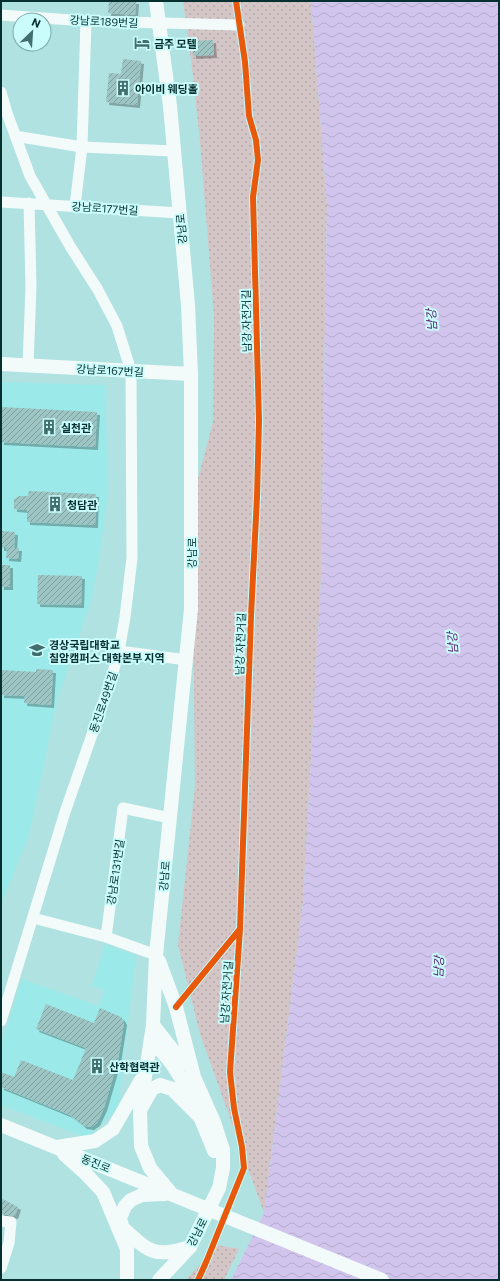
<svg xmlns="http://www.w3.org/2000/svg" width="500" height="1281" font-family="Commissioner,'Noto Sans KR',sans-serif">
  <defs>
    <pattern id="park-dots" width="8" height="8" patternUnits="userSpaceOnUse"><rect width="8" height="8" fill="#d4c5c7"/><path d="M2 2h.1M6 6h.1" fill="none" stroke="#b4aaab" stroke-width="1.8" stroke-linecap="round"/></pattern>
    <pattern id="water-waves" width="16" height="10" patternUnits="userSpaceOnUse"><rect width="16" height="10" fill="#d2c5ed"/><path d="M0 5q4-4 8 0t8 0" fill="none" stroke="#b3aacc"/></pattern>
    <pattern id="building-hatch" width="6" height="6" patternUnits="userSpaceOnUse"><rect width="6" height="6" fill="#9dc5c4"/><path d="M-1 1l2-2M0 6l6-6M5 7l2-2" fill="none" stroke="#7ea0a0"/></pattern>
    <filter id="shadow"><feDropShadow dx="3" dy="3" stdDeviation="0" flood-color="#0004"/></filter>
  </defs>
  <rect width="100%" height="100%" fill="#b0e2e1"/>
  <!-- built -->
  <path fill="#9beae9" d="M1,382L105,385L108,493L99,560L91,601L57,700L29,835L1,905Z
    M105,944L136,956L118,1108L88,1138L1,1105V1046L22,979L99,1006L104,990L92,986Z"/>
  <!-- park -->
  <path fill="url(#park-dots)" d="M183,1H311L327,204L321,579L303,903L264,1213L200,1034L178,945L195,786L192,501L213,422L214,316L200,141L192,68Z
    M217,1245L239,1249L224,1280H186Z"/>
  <!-- water -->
  <path fill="url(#water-waves)" d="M311,1H499V1280H231L264,1213L303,903L321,579L327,204Z"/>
  <!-- building -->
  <path fill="url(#building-hatch)" filter="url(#shadow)" d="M109,1H136L135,15L108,13Z
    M213,40L214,55L193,56L192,41Z
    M123,59L141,61L137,105L106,102L109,73L121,74Z
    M1,407L97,412L95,447L1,442Z
    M29,491L96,494L95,525L27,522V510L14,509V499L19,496H28Z
    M1,531L15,532L14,548H19L18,559L6,558L7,548H1Z
    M1,565H10V587H1Z
    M38,575L82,576L81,605L37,604Z
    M36,669L53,670L51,705L24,703L25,696L1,695V670L36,672Z
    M46,1004L94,1023L100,1008L121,1017L124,1022L118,1060L104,1108L97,1123L91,1127L84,1126L70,1115L1,1087V1072L14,1077L21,1060L73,1080L86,1048L36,1029Z
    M1,1198L18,1207L15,1216L1,1214Z"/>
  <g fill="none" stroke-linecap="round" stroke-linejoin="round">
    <!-- minor -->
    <path stroke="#f3fbfa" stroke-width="11" d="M1,15L86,21L239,25
      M1,92L7,113L30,176L70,246L98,290L117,326L131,371L132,558L125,617L119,651L110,683L65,812L1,1021
      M15,136L82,147L173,151
      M1,202L180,213
      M75,206L82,147L86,21
      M28,366L31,286L29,203
      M119,651L187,660
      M33,918L106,937L156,955
      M106,937L123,808L170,818
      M1,1221L11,1222L9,1243L1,1268"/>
    <!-- tertiary -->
    <path stroke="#f3fbfa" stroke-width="14" d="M1,364L191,374
      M159,961L176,1007L194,1077L214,1122L223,1150V1168L219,1188L190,1247L159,1280
      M153,1025L183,1063
      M151,1041C158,1048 166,1055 172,1064C190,1090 202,1121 214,1151
      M140,1110L153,1025L156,955L191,609V374L188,305L170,106L156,1
      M1,1125L382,1280
      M57,1147L95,1141L113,1129L141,1080
      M64,1154L85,1173L103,1192L127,1249V1280
      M170,1192L150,1168L141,1146L140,1110L152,1089L160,1085L172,1089L201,1118
      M122,1227C148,1251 154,1259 190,1247
      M123,1230L120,1218L125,1206L131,1200L142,1195L165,1194"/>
    <defs>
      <path id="cycleway" d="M176,1007L240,929
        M198,1280L207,1260L244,1168L242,1147L234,1108L230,1072L240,929L251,616L257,497L259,421L253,197L258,160L256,140L249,116L245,62L236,1"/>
    </defs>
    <!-- cycleway casing -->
    <use href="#cycleway" stroke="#c9fcfb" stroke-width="8"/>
    <!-- cycleway -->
    <use href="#cycleway" stroke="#e8590c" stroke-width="6"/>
  </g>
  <!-- icons -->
  <defs>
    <symbol id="hotel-bare" viewBox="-9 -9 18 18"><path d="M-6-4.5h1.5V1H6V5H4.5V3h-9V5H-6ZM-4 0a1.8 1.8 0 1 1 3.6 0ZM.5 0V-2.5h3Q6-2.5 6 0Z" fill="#426e6d" stroke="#c9fcfb" stroke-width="2.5" paint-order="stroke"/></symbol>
    <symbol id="building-bare" viewBox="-9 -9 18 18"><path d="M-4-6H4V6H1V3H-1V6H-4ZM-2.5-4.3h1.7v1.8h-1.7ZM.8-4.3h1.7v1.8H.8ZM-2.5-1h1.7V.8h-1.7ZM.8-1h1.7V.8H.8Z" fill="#426e6d" stroke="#c9fcfb" stroke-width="2.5" paint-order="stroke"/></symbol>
    <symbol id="university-bare" viewBox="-9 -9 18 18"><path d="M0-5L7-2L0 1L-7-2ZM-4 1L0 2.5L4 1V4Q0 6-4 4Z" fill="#426e6d" stroke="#c9fcfb" stroke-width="2.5" paint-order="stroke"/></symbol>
  </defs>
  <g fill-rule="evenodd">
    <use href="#hotel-bare" x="131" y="32" width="22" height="22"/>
    <use href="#building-bare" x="112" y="77" width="22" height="22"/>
    <use href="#building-bare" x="38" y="416" width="22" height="22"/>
    <use href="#building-bare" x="44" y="493" width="22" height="22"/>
    <use href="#university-bare" x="26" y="639" width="22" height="22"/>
    <use href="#building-bare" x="86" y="1055" width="22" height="22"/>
  </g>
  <g text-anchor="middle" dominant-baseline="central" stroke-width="4" stroke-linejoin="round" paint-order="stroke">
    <!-- street labels -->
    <g font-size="11" fill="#062f2f" stroke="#c9fcfb">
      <text transform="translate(104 21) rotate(3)">강남로189번길</text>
      <text transform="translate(105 208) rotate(4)">강남로177번길</text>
      <text transform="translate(181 229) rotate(-95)">강남로</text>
      <text transform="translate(246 321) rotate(-91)">남강 자전거길</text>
      <text transform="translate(110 370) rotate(3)">강남로167번길</text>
      <text transform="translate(191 553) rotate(-90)">강남로</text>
      <text transform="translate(240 644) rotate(-88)">남강 자전거길</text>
      <text transform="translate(103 702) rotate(-71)">동진로49번길</text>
      <text transform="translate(115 872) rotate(-82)">강남로131번길</text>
      <text transform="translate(164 876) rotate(-85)">강남로</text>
      <text transform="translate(226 992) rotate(-86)">남강 자전거길</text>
      <text transform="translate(96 1163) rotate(22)">동진로</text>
      <text transform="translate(197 1232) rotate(-63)">강남로</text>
    </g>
    <!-- poi labels -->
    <g font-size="11" font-weight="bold" fill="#062f2f" stroke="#c9fcfb" text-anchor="start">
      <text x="154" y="43">금주 모텔</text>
      <text x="135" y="88">아이비 웨딩홀</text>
      <text x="61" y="427">실천관</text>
      <text x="67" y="504">청담관</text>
      <text x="49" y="644">경상국립대학교<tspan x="49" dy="13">칠암캠퍼스 대학본부 지역</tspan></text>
      <text x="109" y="1066">산학협력관</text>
    </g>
    <!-- water labels -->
    <g font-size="12" font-style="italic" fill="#57186e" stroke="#c9fcfb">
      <text transform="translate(431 320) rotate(-94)">남강</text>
      <text transform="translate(452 643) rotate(-94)">남강</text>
      <text transform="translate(438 967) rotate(-87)">남강</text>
    </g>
  </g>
  <!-- border -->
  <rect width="500" height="1281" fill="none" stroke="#062f2f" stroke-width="4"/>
  <!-- north arrow -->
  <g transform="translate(32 32) rotate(25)"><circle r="19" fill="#c9fcfb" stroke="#7baaa9"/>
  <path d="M0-3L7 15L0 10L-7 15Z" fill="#426e6d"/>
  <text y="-6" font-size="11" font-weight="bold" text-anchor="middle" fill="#062f2f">N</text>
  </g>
</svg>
